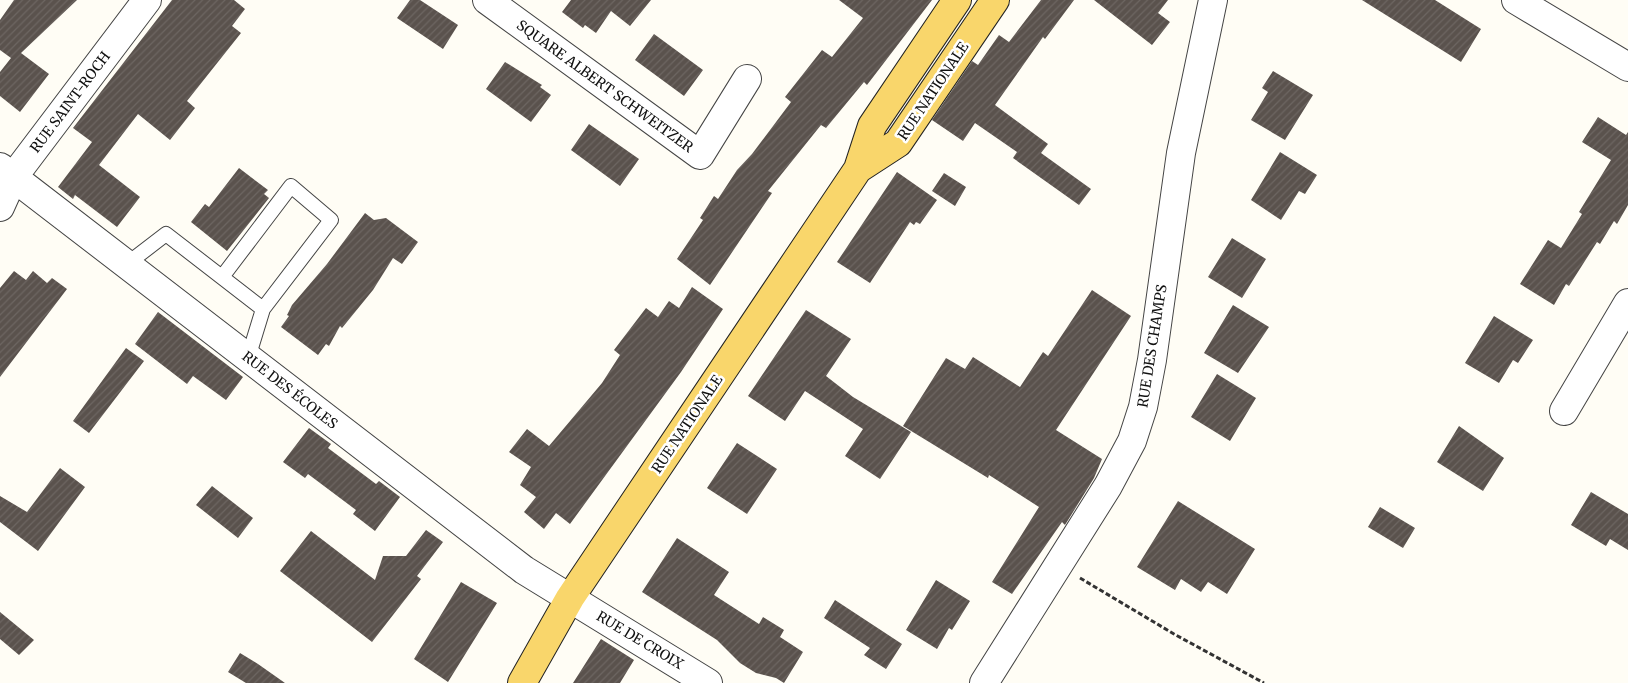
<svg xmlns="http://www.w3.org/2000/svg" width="1628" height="683" font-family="Merriweather,serif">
  <defs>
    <pattern id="building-hatch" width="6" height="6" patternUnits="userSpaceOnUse" patternTransform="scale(1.25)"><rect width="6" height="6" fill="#5a524d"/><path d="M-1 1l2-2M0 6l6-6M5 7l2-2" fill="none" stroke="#6d6662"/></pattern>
  </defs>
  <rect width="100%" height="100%" fill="#fffdf5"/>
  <!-- building -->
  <path fill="url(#building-hatch)" d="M14,0H77L21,53L49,74L20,112L0,96V72L11,58L0,50V20Z
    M172,0H234L245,9L232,26L241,33L187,101L195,108L170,140L138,114L99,165L140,197L117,227L75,195L73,199L58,187L92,142L73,128Z
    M410,0H420L458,25L443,49L397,18Z
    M571,0H651L630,26L611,11L596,33L585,25L583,28L562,12Z
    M839,0H932L867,85L864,82L826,128L821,125L768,191L772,193L710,285L677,259L703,220L700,218L714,196L718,199L737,170L752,154L791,102L785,97L822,50L832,57L863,18Z
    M1041,0H1074L1045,39L1043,37L995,105L1048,144L1041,153L1091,189L1079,205L1013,158L1017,152L975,123L963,141L932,120L972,61L978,65L999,35L1009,42Z
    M1094,0H1168L1158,13L1170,22L1152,45Z
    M1362,0H1435L1481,29L1461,62Z
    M654,34L703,70L684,96L635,60Z
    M505,62L542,85L540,87L551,95L531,122L486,89Z
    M1273,71L1313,95L1285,140L1251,120L1268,92L1262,88Z
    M1598,117L1626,135L1628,132V205L1617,224L1614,221L1600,244L1597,242L1569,286L1566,284L1554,305L1520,284L1548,240L1561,248L1582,214L1579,212L1611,160L1582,142Z
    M589,124L639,159L620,186L571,150Z
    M1280,152L1317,175L1305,194L1299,191L1281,220L1251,200Z
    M239,168L268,190L264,194L269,198L227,251L191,222L205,204L209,207Z
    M897,172L937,200L920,224L916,222L914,225L910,222L870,283L837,262Z
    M944,173L966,187L955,206L932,191Z
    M365,213L374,220L386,218L418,242L402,264L393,258L373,290L342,328L340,326L329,346L326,344L318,355L281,327L289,316L287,315L292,305L327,264Z
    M1232,238L1266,259L1242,298L1208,277Z
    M14,271L26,280L33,271L47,283L52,278L67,289L0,377V288Z
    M692,287L723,309L681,372L570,524L556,513L544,529L524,512L536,497L520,485L531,467L509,452L527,429L549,446L602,383L620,355L614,350L646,308L658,317L669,301L679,308Z
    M1092,290L1131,316L1056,430L1102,459L1094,478L1065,525L1062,522L1012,594L992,582L1039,507L989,475L988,478L903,426L946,358L965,369L973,357L1020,387L1043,352L1048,356Z
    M1233,305L1269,327L1238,373L1204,353Z
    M806,310L851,339L826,376L853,397L911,432L880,479L845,456L863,429L805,391L785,421L748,396Z
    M158,312L243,377L226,400L193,376L187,384L135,344Z
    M1494,316L1533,340L1518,363L1513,360L1499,383L1465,363Z
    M126,348L144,361L89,433L73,421Z
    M1217,374L1256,398L1230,441L1191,417Z
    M1459,426L1504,458L1483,491L1437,462Z
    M309,428L331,444L328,448L376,484L379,481L400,497L375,531L353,514L356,510L308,474L305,478L283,462Z
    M737,443L777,469L747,514L707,488Z
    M60,468L85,487L38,551L0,522V496L27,512Z
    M212,486L253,518L238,538L196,505Z
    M1591,492L1628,514V550L1610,539L1606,546L1571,525Z
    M1178,501L1255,549L1227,594L1208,582L1201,592L1181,579L1175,590L1137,567Z
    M1380,507L1415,528L1403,548L1368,527Z
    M426,530L443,542L417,576L421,579L372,642L280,571L311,531L375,580L383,556H406Z
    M677,538L729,572L714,595L759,624L763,617L784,630L780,637L803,652L784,683L776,678L756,673L740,663L717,640L642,592Z
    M936,580L970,601L952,630L949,628L937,649L906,630Z
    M461,582L497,603L448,682L414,659Z
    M835,600L902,644L886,669L864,655L870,648L824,618Z
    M0,612L34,640L19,655L0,639Z
    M601,639L634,660L620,683H573Z
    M240,653L258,664L285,683H246L228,672Z"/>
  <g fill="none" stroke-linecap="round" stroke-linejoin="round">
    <defs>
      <path id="service" d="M127,264L166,234L263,309L248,358
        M222,277L291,186L331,220L263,309"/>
      <path id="minor" d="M487,0L700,155L747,79
        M1516,0L1628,67
        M0,167L524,570L708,683
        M0,207L14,176L147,0
        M1564,411L1628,303
        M984,683L1108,486L1132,441L1143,407L1152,360L1181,153L1213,0"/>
      <path id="primary" d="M858,169L898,143L995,0
        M522,683L570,598L858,169L872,126L957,0"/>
    </defs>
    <!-- service casing -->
    <use href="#service" stroke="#444" stroke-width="16"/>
    <!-- minor casing -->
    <use href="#minor" stroke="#444" stroke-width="30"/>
    <!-- primary casing -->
    <use href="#primary" stroke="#222" stroke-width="30"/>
    <!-- path -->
    <path stroke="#333" stroke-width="3" stroke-dasharray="5 2.5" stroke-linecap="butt" d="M1080,578L1174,634L1264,683"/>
    <!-- service -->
    <use href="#service" stroke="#fff" stroke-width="14"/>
    <!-- minor -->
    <use href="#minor" stroke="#fff" stroke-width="28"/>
    <!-- primary -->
    <use href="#primary" stroke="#f9d66b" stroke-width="28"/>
  </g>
  <g text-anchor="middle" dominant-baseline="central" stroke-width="5" stroke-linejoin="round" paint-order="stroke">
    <!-- street labels -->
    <g font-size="14" fill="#111" stroke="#fff">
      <text transform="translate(605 86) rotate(36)">SQUARE ALBERT SCHWEITZER</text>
      <text transform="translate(933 91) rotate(-56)">RUE NATIONALE</text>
      <text transform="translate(70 102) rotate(-53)">RUE SAINT-ROCH</text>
      <text transform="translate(1152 346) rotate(-81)">RUE DES CHAMPS</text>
      <text transform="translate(290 390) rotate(38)">RUE DES ÉCOLES</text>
      <text transform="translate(687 424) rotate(-56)">RUE NATIONALE</text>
      <text transform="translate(640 640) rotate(31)">RUE DE CROIX</text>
    </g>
  </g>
</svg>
